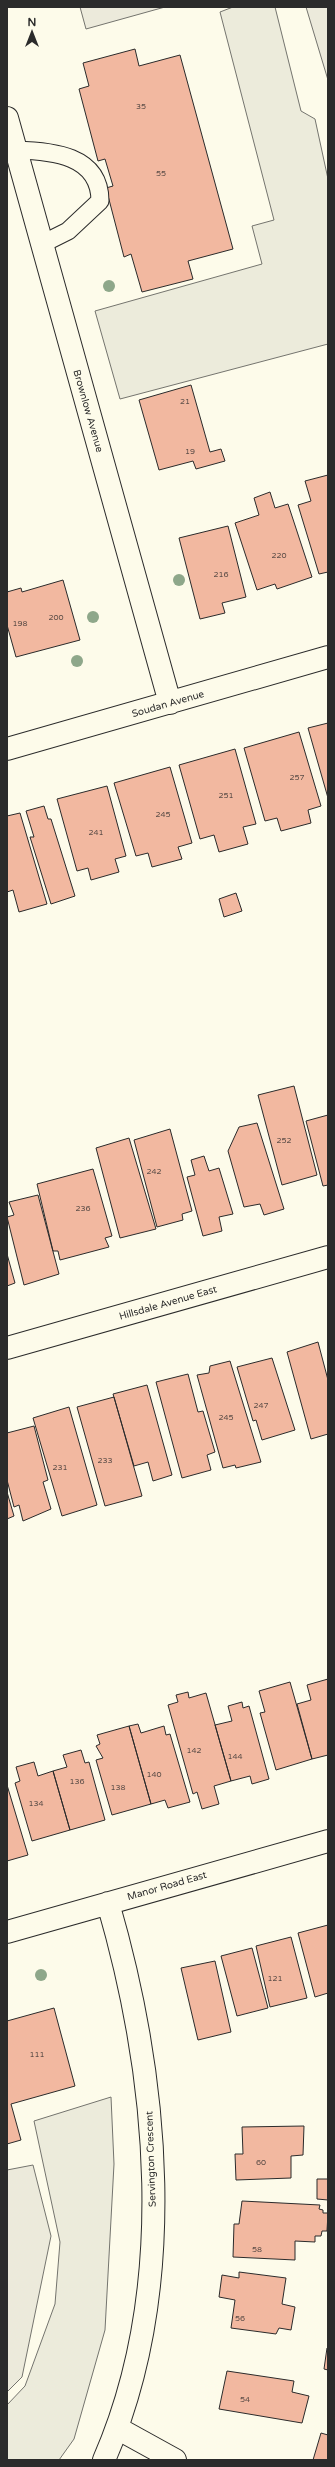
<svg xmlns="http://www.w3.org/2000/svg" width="335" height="2467" font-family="'Varela Round',sans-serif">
  <rect width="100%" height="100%" fill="#fdfbea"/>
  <!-- green -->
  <path fill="#ecebdb" stroke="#74746e" d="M233,7H275L301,111L315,119L328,179V344L120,399L95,311L262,264L252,226L274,220L220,12Z
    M111,2097L114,2164L105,2330L74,2439L59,2460H7V2405L25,2386L55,2304L60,2242L34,2121Z"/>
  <!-- parking -->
  <path fill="#eceadb" stroke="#74746e" d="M80,7H165L86,29Z
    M306,7H328V80Z
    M33,2165L51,2236L22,2377L7,2392V2170Z"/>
  <!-- building -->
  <path fill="#f2b8a0" stroke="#2b2b2b" d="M135,49L139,66L180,55L233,249L188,261L193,279L142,292L131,254L124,257L106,188L113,186L105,159L98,161L79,89L89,86L83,63Z
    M191,385L210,452L221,449L225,461L196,469L193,461L159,470L139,400Z
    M328,475V572L319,574L298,505L311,501L305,481Z
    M270,492L275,508L288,504L312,577L277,589L275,584L257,590L235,523L259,515L254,498Z
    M228,526L246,597L222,603L225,613L200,619L179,538Z
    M63,580L80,640L16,657L7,625V592L21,588L22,592Z
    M328,723V798L308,728Z
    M299,732L321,806L308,810L311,823L281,831L277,818L265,821L244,748Z
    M235,749L256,824L243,827L248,844L219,852L214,835L200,839L179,765Z
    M170,767L192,843L178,847L182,859L152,867L148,853L136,856L114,783Z
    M107,786L126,856L115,859L119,872L91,880L88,868L77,871L57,799Z
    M44,806L48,819H51L75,896L51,904L30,837H34L26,811Z
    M20,813L47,904L19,912L13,890L7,892V816Z
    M236,893L242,911L224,917L219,899Z
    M294,1086L317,1175L282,1185L258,1095Z
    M328,1115V1185L323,1186L306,1121Z
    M257,1123L284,1209L264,1215L260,1204L244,1207L228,1151L239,1127Z
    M170,1129L192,1211L182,1214L183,1220L157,1227L134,1140Z
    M129,1138L156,1229L120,1238L96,1148Z
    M204,1156L209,1171L219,1168L233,1214L219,1217L222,1231L203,1236L187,1177L195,1175L191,1160Z
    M93,1169L112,1236L105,1238L109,1247L60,1260L58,1251H53L37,1184Z
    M38,1195L59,1274L24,1285L7,1217L14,1215L9,1202Z
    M7,1254L15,1283L7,1286Z
    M318,1342L328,1380V1434L311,1439L287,1352Z
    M272,1358L295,1430L262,1440L256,1420L253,1421L237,1367Z
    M230,1361L261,1462L236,1468L235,1465L223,1468L197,1375L209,1373L210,1366Z
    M188,1374L198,1412L203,1411L215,1452L207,1455L211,1470L182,1478L156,1382Z
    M147,1385L172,1475L153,1481L148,1462L134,1466L113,1394Z
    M114,1397L142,1496L105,1506L77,1407Z
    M69,1407L97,1505L62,1516L33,1418Z
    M34,1426L48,1480L43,1482L51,1509L23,1521L19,1505L14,1507L7,1480V1433Z
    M7,1492L14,1516L7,1519Z
    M328,1679V1755L312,1759L297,1704L311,1700L307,1685Z
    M290,1682L312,1759L276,1770L260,1713L265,1712L259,1691Z
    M188,1692L189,1698L206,1693L231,1781L214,1786L219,1804L202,1809L197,1792L193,1794L168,1705L178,1702L176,1695Z
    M242,1702L243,1708L249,1706L269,1779L252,1784L250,1776L231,1781L215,1725L232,1721L228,1706Z
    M138,1724L141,1733L164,1726L166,1735L170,1734L190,1802L168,1808L165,1800L151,1804L129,1726Z
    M129,1726L151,1804L112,1815L96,1760L103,1758L96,1746L100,1744L97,1735Z
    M81,1750L85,1763L89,1762L105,1820L70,1830L53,1771L67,1767L63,1755Z
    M34,1762L38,1776L53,1771L70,1830L32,1841L15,1783L20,1781L16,1767Z
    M7,1785L28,1855L7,1861Z
    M328,1925V1993L315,1997L298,1933Z
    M291,1937L307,1998L270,2007L256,1946Z
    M252,1948L268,2008L237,2016L221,1956Z
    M215,1961L231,2032L198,2040L181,1968Z
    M54,2008L75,2086L11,2104L21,2140L7,2144V2021Z
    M304,2126L303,2155L291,2156V2178L236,2180L235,2154H243L242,2127Z
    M317,2179H328V2200L317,2199Z
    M242,2201L320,2205L319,2209L323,2210V2213H328L327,2231H322L321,2236H315V2242L295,2241V2260L233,2257L234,2224H239Z
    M239,2272L286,2278L282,2304L295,2307L291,2330L279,2328L276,2334L231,2328L235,2300L219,2297L222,2275L239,2278Z
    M327,2348H328V2370L324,2369Z
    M227,2371L294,2381L292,2392L309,2396L302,2423L219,2409Z
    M321,2433L328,2435V2460H313Z"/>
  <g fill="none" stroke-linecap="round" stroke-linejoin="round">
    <defs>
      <path id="lane" d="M16,150C52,151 100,155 100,201L68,231L42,244"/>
      <path id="street" d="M7,118L170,703
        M7,749L328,657
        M7,1348L328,1257
        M7,1932L328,1841
        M117,2428L175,2460
        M104,2460C179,2288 159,2079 108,1903"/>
    </defs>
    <!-- lane casing -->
    <use href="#lane" stroke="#2b2b2b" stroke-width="19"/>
    <!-- street casing -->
    <use href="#street" stroke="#2b2b2b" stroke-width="24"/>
    <!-- lane -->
    <use href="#lane" stroke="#fdfbea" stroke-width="17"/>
    <!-- street -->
    <use href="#street" stroke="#fdfbea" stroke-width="22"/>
  </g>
  <!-- trees -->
  <g fill="#8ea78a">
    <circle cx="109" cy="286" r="6"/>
    <circle cx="179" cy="580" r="6"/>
    <circle cx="93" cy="617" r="6"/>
    <circle cx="77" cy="661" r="6"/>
    <circle cx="41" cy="1975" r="6"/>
  </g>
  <g text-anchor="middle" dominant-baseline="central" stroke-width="3" stroke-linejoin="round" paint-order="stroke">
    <!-- number labels -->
    <g font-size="8" fill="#5d4e48">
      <text x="141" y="106">35</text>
      <text x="161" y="173">55</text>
      <text x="185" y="401">21</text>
      <text x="190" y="451">19</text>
      <text x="279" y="555">220</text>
      <text x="221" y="574">216</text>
      <text x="56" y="617">200</text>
      <text x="20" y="623">198</text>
      <text x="297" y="777">257</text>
      <text x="226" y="795">251</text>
      <text x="163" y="814">245</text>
      <text x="96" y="832">241</text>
      <text x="284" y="1140">252</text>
      <text x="154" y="1171">242</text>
      <text x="83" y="1208">236</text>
      <text x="261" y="1405">247</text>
      <text x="226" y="1417">245</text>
      <text x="105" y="1460">233</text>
      <text x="60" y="1467">231</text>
      <text x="194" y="1750">142</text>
      <text x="235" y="1756">144</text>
      <text x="154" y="1774">140</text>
      <text x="77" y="1781">136</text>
      <text x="118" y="1787">138</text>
      <text x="36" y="1803">134</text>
      <text x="275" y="1978">121</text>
      <text x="37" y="2054">111</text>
      <text x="261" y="2162">60</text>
      <text x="257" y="2249">58</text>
      <text x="240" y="2318">56</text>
      <text x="245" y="2399">54</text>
    </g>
    <!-- street labels -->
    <g font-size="10" fill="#2b2b2b" stroke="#fdfbea">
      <text transform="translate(88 411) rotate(74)">Brownlow Avenue</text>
      <text transform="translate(168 704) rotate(-16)">Soudan Avenue</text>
      <text transform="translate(168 1303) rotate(-16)">Hillsdale Avenue East</text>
      <text transform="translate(167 1886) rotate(-16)">Manor Road East</text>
      <text transform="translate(151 2159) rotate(-92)">Servington Crescent</text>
    </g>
  </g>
  <!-- border -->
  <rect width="335" height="2467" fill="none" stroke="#2b2b2b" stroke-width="16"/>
  <!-- north arrow -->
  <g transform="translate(32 32)" stroke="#fdfbea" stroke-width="3" paint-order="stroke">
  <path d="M0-3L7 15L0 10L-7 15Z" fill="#2b2b2b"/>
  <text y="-6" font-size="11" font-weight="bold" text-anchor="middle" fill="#2b2b2b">N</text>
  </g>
</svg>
